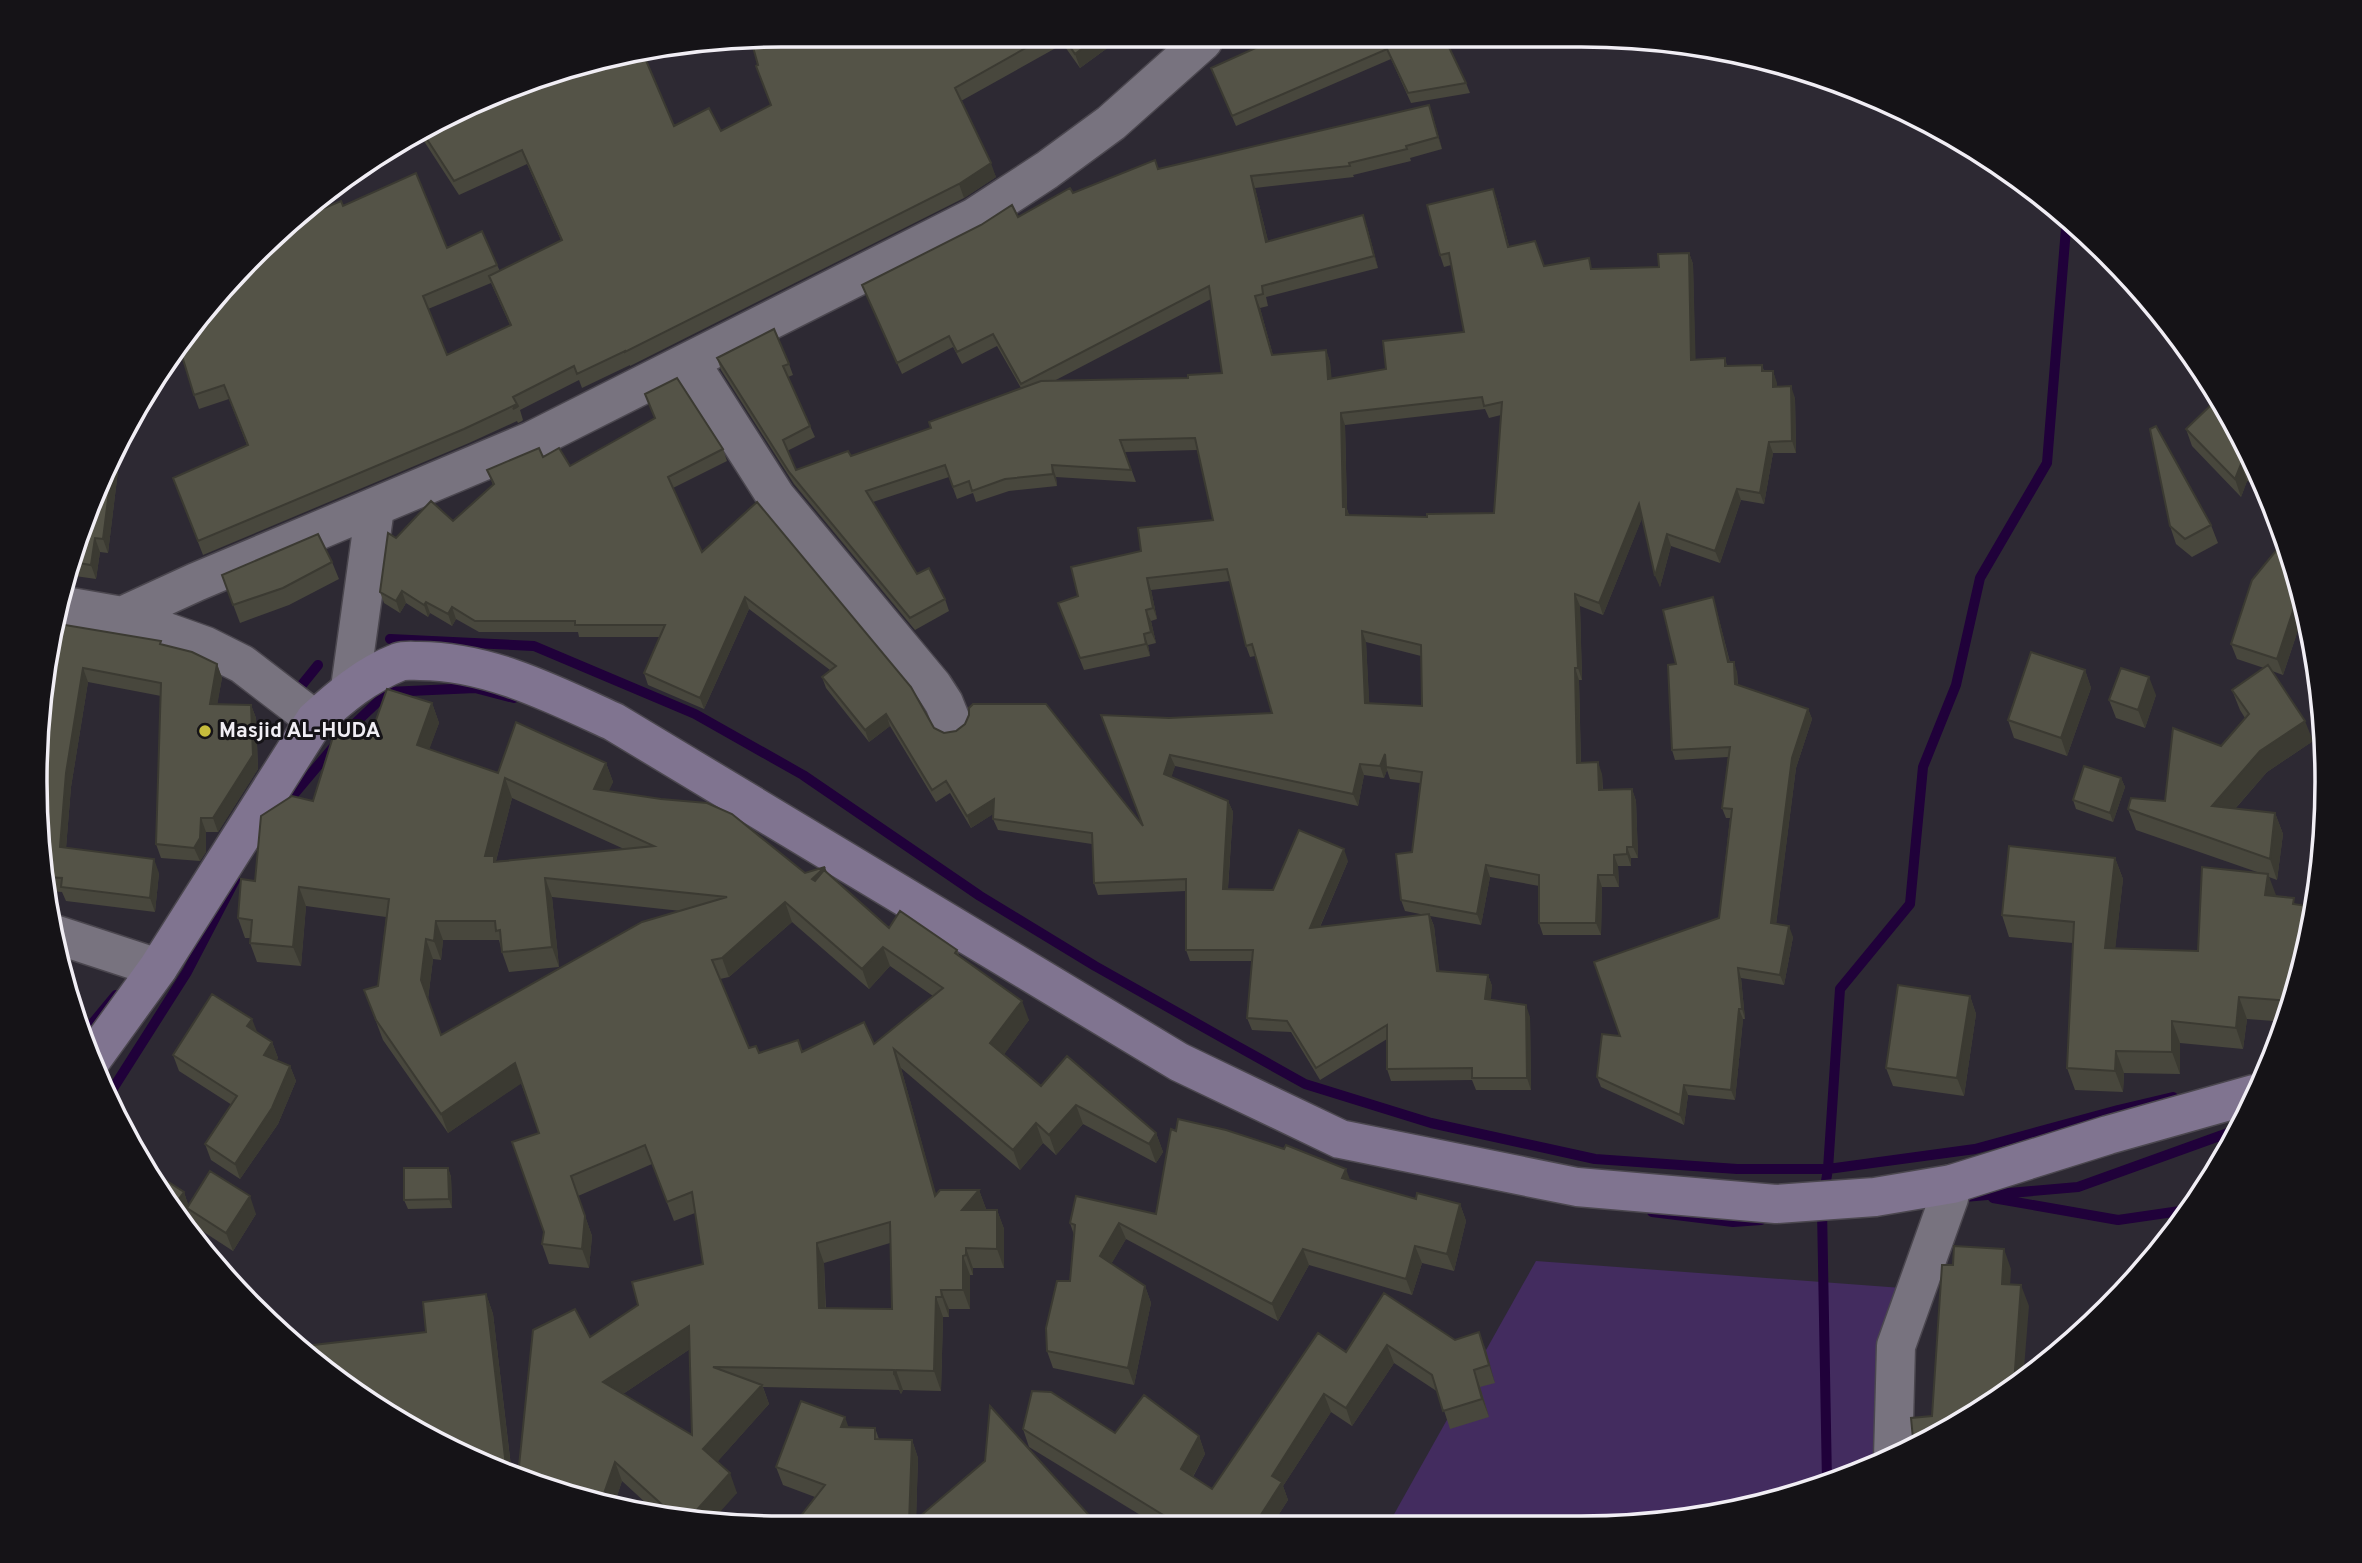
<svg xmlns="http://www.w3.org/2000/svg" width="2362" height="1563" font-family="Overpass,sans-serif">
  <rect width="100%" height="100%" fill="#2d2933"/>
  <!-- green -->
  <path fill="#432c5f" d="M1536,1261L1902,1288L1875,1464L1773,1503L1629,1526L1388,1525Z"/>
  <g fill="none" stroke-linecap="round" stroke-linejoin="round">
    <!-- stream -->
    <path stroke="#20013a" stroke-width="10" d="M390,639L534,646L695,714L803,775L980,896L1095,966L1228,1041L1305,1084L1431,1123L1595,1159L1737,1169H1828L1975,1149L2118,1110L2173,1097
      M302,696L301,686L318,665
      M284,806L347,731L388,692L475,688L514,698
      M82,1036L116,995
      M107,1098L187,972L235,880
      M1824,1193L1828,1169L1840,989L1910,904L1923,767L1956,685L1980,578L2047,463L2067,216
      M1964,1197L2078,1187L2239,1129
      M1993,1198L2118,1220L2187,1210
      M1822,1209L1827,1482
      M1652,1212L1733,1222L1761,1220"/>
    <defs>
      <path id="street" d="M690,362L776,497L933,686L944,703L952,723
        M59,605L122,616L206,646L242,664L315,720
        M122,616L196,582L531,441L975,217L1047,170L1111,123L1203,41
        M350,688L375,508
        M51,933L158,968
        M1893,1458L1896,1346L1949,1198L1952,1184"/>
      <path id="secondary" d="M90,1062L158,968L315,720C340,697 366,675 399,662C405,660 413,661 420,661C488,661 553,694 614,722L1179,1062L1340,1139L1577,1187L1776,1204L1875,1197L1952,1184L2108,1135L2254,1094"/>
    </defs>
    <!-- street casing -->
    <use href="#street" stroke="#4b474f" stroke-width="41"/>
    <!-- secondary casing -->
    <use href="#secondary" stroke="#4b474f" stroke-width="41"/>
    <!-- street -->
    <use href="#street" stroke="#78737f" stroke-width="38"/>
    <!-- secondary -->
    <use href="#secondary" stroke="#807490" stroke-width="38"/>
  </g>
  <!-- wall -->
  <path fill="#48473d" fill-rule="evenodd" d="M772,41H1117L1080,68L1063,44L961,101L996,177L964,198L630,366V365L582,388L579,380L520,410L523,420L522,421L518,423L517,421L469,443L203,555L173,478L247,445L229,399L199,409L194,395L187,343L343,206L447,248L497,265L500,271L561,240L527,164L459,195L420,135L542,74L674,126L721,131L771,105L758,65ZM491,283L510,325L447,355L428,309Z
    M1446,41L1466,83L1470,93L1411,103L1391,59L1236,126L1211,68Z
    M1433,117L1442,149L1410,158L1411,161L1353,175L1354,177L1255,188L1268,241L1367,227L1378,268L1266,297L1268,306L1260,308L1273,355L1326,350L1330,362L1331,379L1386,369L1464,332L1451,265L1444,267L1440,255L1493,189L1497,200L1509,246L1544,266L1593,269L1659,267L1689,253L1693,264L1695,359L1725,358L1727,366L1762,365L1764,371H1773L1777,386L1795,398L1796,453H1773L1764,504L1741,500L1720,563L1671,546L1660,587L1642,518L1603,615L1580,606L1582,680H1579L1581,763L1602,774L1603,790L1632,789L1636,801L1638,858H1631V866H1618L1619,887H1602L1601,935H1543L1539,923V886L1490,877L1481,925L1430,916L1434,926L1439,971L1488,975L1492,986L1490,1000L1530,1017L1531,1090H1476L1472,1080L1391,1081L1387,1069V1039L1320,1080L1291,1032L1252,1030L1247,1018L1252,961H1190L1186,950V891L1098,895L1094,883L1092,844L998,830L993,819V814L971,828L950,793L936,802L890,726L869,742L826,688L822,677L830,670L749,609L704,709L648,685L644,673L660,637H579L578,632H479L456,619L452,626L430,613L428,617L406,603L400,613L384,603L380,592L396,538L453,521L493,485L487,470L543,457L570,466L723,449L727,461L673,488L702,552L934,728L1143,825L1169,718L1272,713L1255,656L1250,657L1246,646L1230,581L1151,590L1157,619L1151,621L1156,643L1148,645L1150,656L1084,670L1058,603L1078,596L1141,551L1213,520L1197,450L1125,452L1136,482L1056,477L1057,486L1009,491L976,502L973,493L957,499L949,477L873,502L917,574L945,599L949,611L915,630L794,484L721,370L717,358L789,364L793,375L788,377L810,426L815,437L787,451L796,470L851,456L931,428L1021,388L997,346L962,364L953,347L902,374L862,285L1073,193L1158,169ZM1211,299L1222,373L1188,378L1054,381ZM1485,409L1489,418L1501,415L1494,513L1427,517L1349,515L1347,509L1345,425ZM1366,642L1421,656L1422,706L1369,703ZM1175,766L1358,806L1364,775L1384,778L1387,770L1390,779L1420,783L1412,852L1401,900L1405,911L1425,915L1320,927L1348,861L1273,890L1228,889L1233,812L1228,801L1171,777Z
    M2186,429L2250,452L2264,487L2247,481L2241,497L2192,446Z
    M121,446L108,553L100,552L96,579L68,575L92,496Z
    M2211,525L2218,543L2192,557L2176,544L2170,526Z
    M332,562L339,579L289,605L240,623L222,575Z
    M2302,589L2305,609L2283,675L2272,671L2313,741L2267,772L2235,809L2275,813L2283,834L2277,880L2269,877L2275,896L2296,904L2314,907L2287,1022L2247,1019L2243,1049L2180,1043V1074L2124,1073L2123,1092L2075,1090L2067,1068L2073,943L2009,937L2002,915L2115,858L2123,879L2115,948L2198,951L2257,872L2136,830L2128,809L2165,801L2221,746L2245,718L2240,710L2232,690L2264,668L2237,659L2231,644Z
    M1713,597L1716,608L1730,662L1737,672L1738,685L1808,709L1812,719L1796,768L1776,924L1793,937L1784,985L1741,978L1745,1019H1743L1735,1100L1688,1095L1684,1125L1601,1087L1597,1077L1620,1036L1719,918L1730,818H1726L1722,808L1728,757L1675,760L1672,750L1676,664Z
    M49,635L162,644L217,664L222,678L217,704L251,705L256,718L258,769L218,832H206V852L200,861L161,858L156,844L161,696L88,682L71,787L66,848L159,873L155,912L66,901L62,892L47,891L37,732Z
    M2085,670L2091,688L2067,756L2014,738L2008,720Z
    M2156,695L2145,728L2116,718L2109,700Z
    M432,703L439,723L429,749L498,773L606,763L613,782L608,791L805,873H827L889,928L957,950L960,957L1029,1020L1004,1054L1041,1086L1156,1133L1163,1152L1156,1163L1083,1124L1056,1155L1043,1143L1020,1170L901,1068L936,1195L979,1190L986,1209L997,1210L1004,1229V1268H973V1275H970V1309H949V1317H943L941,1391L903,1390L901,1394L899,1390L763,1387L769,1404L717,1462L737,1493L684,1522L660,1516L622,1481L614,1505L452,1451L426,1332L486,1294L493,1314L511,1466H519L590,1337L703,1264L695,1213L674,1221L652,1164L578,1196L592,1236L589,1268L549,1264L542,1244L544,1232L539,1133L521,1083L448,1133L383,1040L364,990L378,986L386,917L306,906L301,966L257,962L250,943L251,938H245L238,918L255,881L313,801L371,734ZM512,798L624,849L496,861ZM552,897L681,911L441,1035L428,999L433,959L441,960L443,940H499L502,952L509,972L559,967ZM792,922L869,989L890,966L933,996L874,1044L802,1052L759,1053L749,1048L720,979L729,977ZM890,1243L892,1309L826,1308L824,1263ZM690,1349L692,1435L623,1394Z
    M2121,778L2125,787L2113,822L2076,809L2073,800Z
    M1970,996L1976,1014L1964,1096L1893,1086L1886,1068Z
    M257,1033L272,1042L278,1058L276,1060L290,1066L296,1081L278,1124L240,1179L211,1160L205,1144L232,1105L179,1071L173,1055Z
    M1176,1131L1416,1199L1460,1204L1466,1221L1454,1271L1422,1263L1412,1295L1309,1265L1278,1321L1126,1239L1111,1264L1145,1286L1151,1303L1134,1385L1053,1368L1047,1351L1070,1281L1074,1235L1070,1223L1156,1214Z
    M142,1165L184,1192L188,1205L256,1214L233,1251L193,1225L192,1220L187,1227Z
    M448,1168L451,1177L452,1208L408,1209L404,1200Z
    M1384,1293L1455,1340L1479,1332L1495,1383L1480,1387L1489,1417L1450,1429L1438,1392L1394,1363L1352,1426L1331,1412L1283,1486L1288,1500L1272,1525L1155,1524L1029,1447L1023,1429L1199,1436L1205,1454L1193,1477L1212,1489L1346,1352Z
    M849,1428H875L879,1439L912,1440L918,1458L916,1519L796,1522L815,1497L783,1485L776,1467Z"/>
  <!-- shaded-wall -->
  <path fill="#3b3a32" d="M1092,41H1117L1080,68L1075,54Z
    M1429,105L1433,117L1442,149L1438,137Z
    M991,163L996,177L964,198L959,184Z
    M1251,176L1255,188L1271,253L1266,242Z
    M1493,189L1497,200L1512,258L1508,247Z
    M1363,215L1367,227L1378,268L1374,256Z
    M1689,253L1693,264L1696,371L1691,360Z
    M1255,296L1260,308L1276,367L1272,355Z
    M1326,350L1330,362L1333,391L1328,379Z
    M1773,371L1777,383V398L1773,387Z
    M1791,386L1795,398L1796,453L1792,441Z
    M1341,413L1345,425L1347,509L1350,518V526L1343,507Z
    M1769,442L1773,453L1764,504L1760,493Z
    M121,446L108,553L103,539L113,460Z
    M2241,464L2247,481L2241,497L2235,479Z
    M1052,465L1056,477L1057,486L1053,474Z
    M1737,489L1741,500L1720,563L1715,551Z
    M1639,504L1643,516L1603,615L1599,603Z
    M1667,534L1671,546L1660,587L1655,576Z
    M95,538L100,552L96,579L91,565Z
    M1147,578L1151,590L1157,619L1153,608Z
    M2301,587L2305,609L2283,675L2277,659Z
    M402,591L406,603L400,613L396,601Z
    M1575,594L1580,606L1582,680L1578,668Z
    M745,597L749,609L704,709L700,698Z
    M1713,597L1716,608L1732,672L1728,662Z
    M426,602L430,613L428,617L424,605Z
    M452,607L456,619L452,626L448,614Z
    M1146,610L1151,621L1156,643L1151,632Z
    M1362,631L1366,642L1370,715L1365,703Z
    M1144,634L1148,645L1150,656L1146,644Z
    M1734,662L1737,672L1738,694L1735,684Z
    M217,664L222,678L215,718L210,704Z
    M83,668L88,682L71,787L65,861L60,847L66,773Z
    M1575,668L1579,680L1581,774L1577,763Z
    M2085,670L2091,688L2067,756L2061,738Z
    M2149,677L2156,695L2145,728L2138,710Z
    M432,703L439,723L424,764L417,745Z
    M251,705L256,718L258,769L218,832L213,818Z
    M1808,709L1812,719L1796,768L1775,933L1771,923L1792,758Z
    M886,714L890,726L869,742L865,730Z
    M2305,721L2313,741L2267,772L2219,827L2212,806L2260,751Z
    M1385,754L1387,770L1384,778L1380,766Z
    M1170,755L1175,766L1169,785L1164,774Z
    M1598,762L1602,774L1603,802L1599,790Z
    M606,763L613,782L601,809L594,789Z
    M1360,764L1364,775L1358,806L1353,794Z
    M505,778L512,798L496,861L501,875L485,856Z
    M2121,778L2125,787L2113,822L2110,813Z
    M1632,789L1636,801L1638,858L1633,847Z
    M994,799L998,811L971,828L967,816Z
    M1228,801L1233,812L1227,901L1223,889Z
    M2275,813L2283,834L2277,880L2270,859Z
    M201,818L206,832V852L200,861L194,848Z
    M1627,847L1631,858V866L1627,854Z
    M1344,849L1348,861L1314,940L1310,928Z
    M1614,855L1618,866L1619,887L1614,875Z
    M2115,858L2123,879L2113,969L2105,948Z
    M154,859L159,873L155,912L150,898Z
    M1486,865L1490,877L1481,925L1477,914Z
    M825,867L832,887L819,898L812,879Z
    M2268,874L2276,895L2273,916L2265,895Z
    M1598,875L1602,887L1601,935L1596,923Z
    M545,878L552,897L559,967L552,947Z
    M299,887L306,906L301,966L293,947Z
    M785,902L792,922L729,977L722,958Z
    M1429,914L1434,926L1441,983L1437,971Z
    M436,921L443,940L441,960L434,941Z
    M1789,926L1793,937L1784,985L1780,975Z
    M426,939L433,959L428,999L421,980Z
    M883,947L890,966L869,989L862,969Z
    M1738,968L1741,978L1745,1019L1742,1009Z
    M1488,975L1492,986L1490,1011L1485,999Z
    M1970,996L1976,1014L1964,1096L1957,1078Z
    M2239,997L2247,1019L2243,1049L2236,1028Z
    M1022,1001L1029,1020L998,1063L990,1043Z
    M1526,1005L1530,1017L1531,1090L1527,1078Z
    M1739,1009L1743,1019L1735,1100L1731,1090Z
    M252,1019L258,1034L247,1026Z
    M2172,1021L2180,1043V1074L2172,1052Z
    M272,1042L278,1058L270,1070L264,1055Z
    M894,1049L901,1068L942,1215L935,1196Z
    M2116,1051L2124,1073L2123,1092L2115,1071Z
    M515,1063L522,1083L448,1133L441,1114Z
    M290,1066L296,1081L278,1124L240,1179L235,1164Z
    M1684,1085L1688,1095L1684,1125L1680,1115Z
    M1076,1105L1083,1124L1056,1155L1049,1135Z
    M1036,1123L1043,1143L1020,1170L1013,1150Z
    M1156,1133L1163,1152L1156,1163L1149,1144Z
    M448,1168L451,1177L452,1208L449,1199Z
    M1346,1169L1352,1185L1342,1178Z
    M571,1176L592,1236L589,1268L582,1249Z
    M979,1190L986,1209L962,1210Z
    M184,1192L190,1210L187,1208L192,1220L187,1227L173,1207Z
    M250,1196L256,1214L233,1251L226,1233Z
    M1460,1204L1466,1221L1454,1271L1447,1254Z
    M997,1210L1004,1229V1268L997,1249Z
    M1119,1223L1126,1239L1106,1273L1100,1256Z
    M817,1243L824,1263L826,1327L819,1308Z
    M1415,1246L1422,1263L1412,1295L1406,1279Z
    M966,1248L973,1268V1275L966,1255Z
    M1303,1249L1309,1265L1278,1321L1272,1304Z
    M2004,1249L2011,1269L2009,1304L2002,1284Z
    M963,1256L970,1275V1309L963,1290Z
    M2021,1285L2029,1306L2023,1381L2015,1386L2014,1384Z
    M1145,1286L1151,1303L1134,1385L1128,1368Z
    M941,1290L949,1309V1317L942,1297Z
    M486,1294L493,1314L512,1476L506,1466Z
    M936,1297L943,1317L941,1391L934,1371Z
    M689,1326L696,1345L611,1402L603,1382Z
    M1479,1332L1486,1350L1495,1383L1489,1365Z
    M1387,1345L1394,1363L1352,1426L1346,1408Z
    M896,1370L903,1390L901,1394L894,1375Z
    M1474,1370L1480,1387L1489,1417L1482,1399Z
    M762,1385L769,1404L711,1469L703,1449Z
    M1324,1394L1331,1412L1283,1486L1288,1500L1272,1525L1255,1524L1272,1476Z
    M845,1417L851,1434L841,1427Z
    M1199,1436L1205,1454L1187,1487L1181,1469Z
    M912,1440L918,1458L916,1523H909Z
    M615,1462L622,1481L614,1505L601,1502Z
    M730,1473L737,1493L711,1522H686Z"/>
  <!-- building -->
  <path fill="#545347" stroke="#3b3a32" stroke-width="2" fill-rule="evenodd" d="M772,41H1038L955,88L991,163L959,184L625,352V351L577,374L574,366L513,397L518,406L517,407L513,409L517,404L464,429L198,541L173,478L248,445L224,385L194,395L179,346V344L187,343L185,335L190,327L286,224L341,201L343,206L416,173L447,248L482,231L497,265L423,296L447,355L511,325L489,276L562,240L522,150L454,181L423,133L542,74L642,51L674,126L709,108L721,131L771,105L756,66L758,65L753,47Z
    M1066,41H1092L1075,54Z
    M1271,41H1446L1466,83L1408,93L1387,49L1232,116L1211,68Z
    M1429,105L1438,137L1406,146L1407,149L1349,163L1350,166L1251,176L1266,242L1363,215L1374,256L1262,286L1263,294L1255,296L1272,355L1326,350L1328,379L1386,369L1383,341L1464,332L1449,253L1440,255L1427,205L1493,189L1508,247L1535,241L1544,266L1589,258L1591,269L1659,267L1658,254L1689,253L1691,360L1725,358V366L1762,365V371H1773V387L1791,386L1792,441L1769,442L1760,493L1737,489L1715,551L1667,534L1655,576L1639,504L1599,603L1575,594L1578,668H1575L1577,763L1598,762L1599,790L1632,789L1633,847H1627V854L1614,855V875H1598L1596,923H1539V875L1486,865L1477,914L1401,900L1396,854L1412,852L1422,772L1386,767L1385,754L1380,766L1360,764L1353,794L1170,755L1164,774L1228,801L1223,889L1273,890L1299,830L1344,849L1310,928L1429,914L1437,971L1488,975L1485,999L1526,1005L1527,1078H1472V1068L1387,1069V1025L1316,1068L1287,1021L1247,1018L1253,950H1186V879L1094,883L1092,833L993,819L994,799L967,816L946,781L932,790L886,714L865,730L822,677L836,666L745,597L700,698L644,673L665,625H575V621H475L452,607L448,614L426,602L424,605L402,591L396,601L380,592L388,533L396,538L431,501L453,521L494,484L487,470L539,448L543,457L559,448L570,466L655,418L645,394L677,378L723,449L668,477L702,552L757,502L911,687L934,728L944,733L956,731L965,724L969,715V708L973,704H1046L1143,826L1101,715L1169,718L1272,713L1252,644L1246,646L1227,569L1147,578L1153,608L1146,610L1151,632L1144,634L1146,644L1080,658L1058,603L1078,596L1071,567L1141,551L1138,528L1213,520L1195,438L1120,440L1131,470L1052,465L1053,474L1005,479L972,491L969,481L953,487L945,465L866,491L917,574L929,568L945,599L910,618L789,472L717,358L774,329L789,364L783,366L810,426L783,440L796,470L848,451L851,456L931,428L929,422L1041,381L1188,378V375L1222,373L1209,286L1021,384L993,334L957,352L949,336L897,363L862,285L981,225L1012,205L1018,217L1070,188L1073,193L1155,160L1158,169ZM1482,397L1484,406L1502,402L1494,513L1427,514V517L1346,515V507H1343L1341,413ZM1362,631L1421,645L1422,706L1365,703Z
    M2211,405L2226,420L2229,418L2250,452L2257,470L2241,464L2235,479L2186,429Z
    M2156,426L2211,525L2185,539L2170,526L2150,429Z
    M113,460L103,539L95,538L91,565L72,562L92,496Z
    M318,534L332,562L283,588L233,605L222,575Z
    M2284,541L2301,587L2277,659L2231,644L2252,580Z
    M1713,597L1728,662H1734L1735,684L1808,709L1792,758L1771,923L1789,926L1780,975L1738,968L1742,1009H1739L1731,1090L1684,1085L1680,1115L1597,1077L1602,1034L1620,1036L1594,962L1719,918L1732,809L1722,808L1730,747L1672,750L1668,665L1676,664L1663,610Z
    M53,623L161,641L160,644L192,652L217,664L210,704L251,705L253,755L213,818H201L200,838L194,848L156,844L161,683L83,668L66,773L60,847L154,859L150,898L61,887L62,878L46,877L37,732L49,635Z
    M2031,652L2085,670L2061,738L2008,720Z
    M2268,665L2305,721L2260,751L2212,806L2275,813L2270,859L2128,809L2131,798L2165,801L2173,728L2221,746L2249,714L2232,690Z
    M2121,668L2149,677L2138,710L2109,700Z
    M387,689L432,703L417,745L498,773L516,722L606,763L594,789L661,799L707,803L732,814L805,873L825,867L812,879L815,881L824,870L889,928L900,911L957,950L955,953L1022,1001L990,1043L1041,1086L1067,1056L1156,1133L1149,1144L1076,1105L1049,1135L1036,1123L1013,1150L894,1049L935,1196L940,1190H979L962,1210H997V1249L966,1248V1255L963,1256V1290H941L942,1297H936L934,1371L896,1370L894,1375V1370L713,1367L762,1385L703,1449L730,1473L686,1522L679,1520L615,1462L601,1502L542,1488L452,1451L296,1347L426,1332L423,1302L486,1294L506,1466H519L533,1330L575,1309L590,1337L638,1305L632,1282L703,1264L692,1192L667,1202L645,1145L571,1176L585,1216L582,1249L542,1244L544,1232L512,1142L539,1133L515,1063L441,1114L376,1020L364,990L378,986L389,899L299,887L293,947L250,943L252,920L238,918L241,879L255,881L261,816L292,796L313,801L337,724L371,734ZM505,778L654,846L494,862V856H485ZM545,878L727,897L642,922L441,1035L421,980L426,939L434,941L436,921H495L496,931L500,930L502,952L552,947ZM785,902L862,969L883,947L943,988L874,1044L864,1022L802,1052L798,1040L759,1053L756,1046L749,1048L712,960L722,958ZM890,1222L892,1309L819,1308L817,1243ZM689,1326L690,1366L692,1435L603,1382Z
    M2084,766L2121,778L2110,813L2073,800Z
    M2009,846L2115,858L2105,948L2198,951L2202,867L2268,874L2265,895L2294,898L2293,904L2314,907L2292,1001L2239,997L2236,1028L2172,1021V1052L2116,1051L2115,1071L2067,1068L2074,922L2002,915Z
    M1898,985L1970,996L1957,1078L1886,1068Z
    M212,994L252,1019L247,1026L272,1042L264,1055L290,1066L272,1108L235,1164L205,1144L237,1096L173,1055Z
    M1178,1119L1226,1130L1284,1149L1286,1145L1346,1169L1342,1178L1416,1199L1417,1193L1460,1204L1447,1254L1415,1246L1406,1279L1303,1249L1272,1304L1119,1223L1100,1256L1145,1286L1128,1368L1047,1351L1046,1328L1057,1281H1070L1075,1225L1070,1223L1076,1196L1156,1214L1171,1129L1176,1131Z
    M142,1165L184,1192L173,1207Z
    M404,1168H448L449,1199L404,1200Z
    M210,1171L250,1196L226,1233L187,1208Z
    M1954,1246L2004,1249L2002,1284L2021,1285L2014,1384H2018L1914,1449L1911,1418L1932,1416L1942,1265H1953Z
    M1384,1293L1455,1340L1479,1332L1489,1365L1474,1370L1482,1399L1443,1411L1432,1375L1387,1345L1346,1408L1324,1394L1272,1476L1282,1482L1255,1524H1178L1023,1429L1032,1391L1051,1392L1115,1433L1144,1395L1199,1436L1181,1469L1212,1489L1318,1333L1346,1352Z
    M801,1401L845,1417L841,1427L875,1428V1439L912,1440L909,1523L796,1522L825,1485L776,1467Z
    M990,1406L1097,1524L912,1523L985,1461Z"/>
  <!-- markers -->
  <circle fill="#c6bc3c" stroke="#151317" stroke-width="2.5" cx="205" cy="731" r="7"/>
  <g text-anchor="middle" dominant-baseline="central" stroke-width="6" stroke-linejoin="round" paint-order="stroke">
    <!-- poi labels -->
    <g font-size="21" font-weight="bold" fill="#f1eef5" stroke="#151317" text-anchor="start">
      <text x="219" y="731">Masjid AL-HUDA</text>
    </g>
  </g>
  <!-- crop -->
  <path d="M0 0H2362V1563H0ZM781 47H1581A734 734 0 0 1 2315 781V782A734 734 0 0 1 1581 1516H781A734 734 0 0 1 47 782V781A734 734 0 0 1 781 47Z" fill="#151317" fill-rule="evenodd"/>
  <path fill="none" stroke="#f1eef5" stroke-width="3.5" d="M781 47H1581A734 734 0 0 1 2315 781V782A734 734 0 0 1 1581 1516H781A734 734 0 0 1 47 782V781A734 734 0 0 1 781 47Z"/>
</svg>
